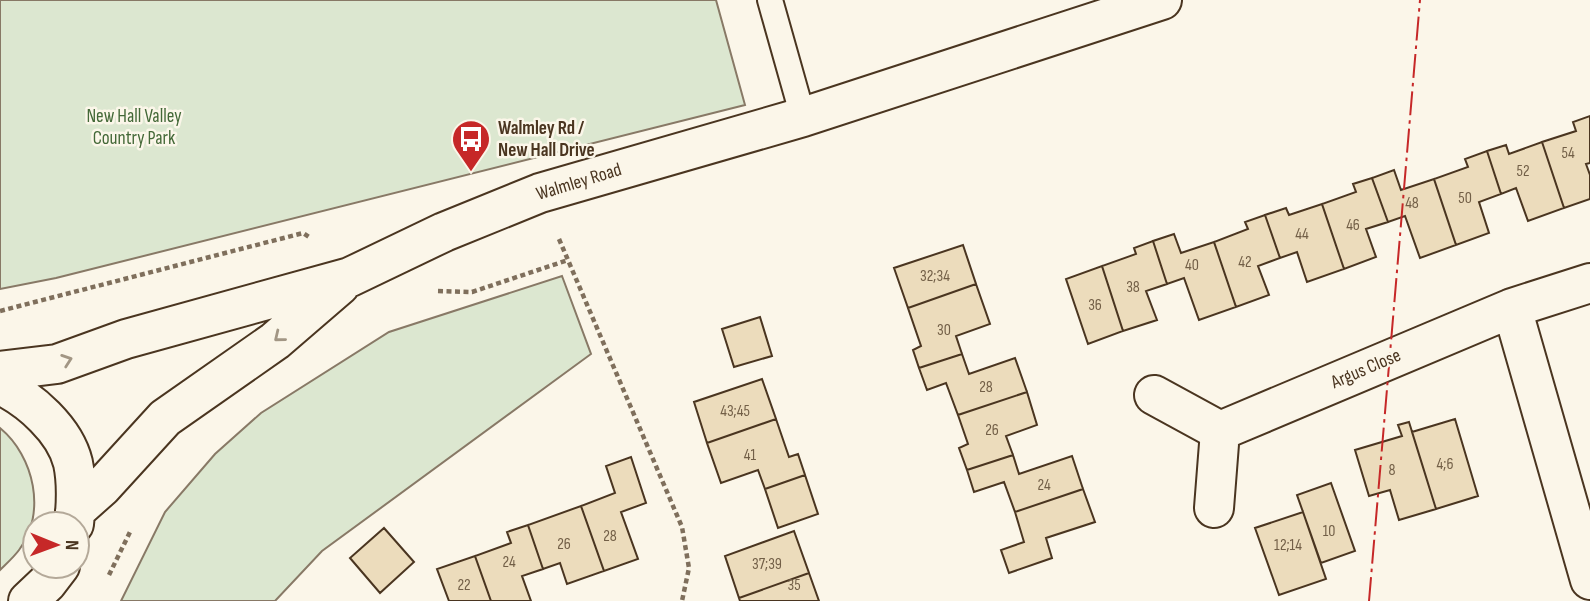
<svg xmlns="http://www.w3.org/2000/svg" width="1590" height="601" font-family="'Sofia Sans Condensed',sans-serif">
  <rect width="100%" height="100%" fill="#fbf6e9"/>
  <!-- green -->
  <path fill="#dce7d0" stroke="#887966" stroke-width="2" d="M0,0H716L745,105L56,278L0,289Z
    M562,276L591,354L322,551L275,601H121L165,512L215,454L261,413L389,332Z
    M0,428C34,456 47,513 19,550C14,557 6,564 0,570Z"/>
  <!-- building -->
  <path fill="#ecdcbc" stroke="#4a3520" stroke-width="2" d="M1590,116V163L1586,164L1590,175V199L1564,208L1542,142L1576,131L1573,122Z
    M1542,142L1564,208L1528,221L1516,188L1501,194L1487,151L1506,145L1509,154Z
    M1487,151L1501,194L1479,202L1489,233L1456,245L1434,179L1468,167L1465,159Z
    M1394,170L1401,190L1434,179L1456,245L1420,258L1405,216L1388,222L1372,178Z
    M1372,178L1388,222L1366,229L1376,257L1344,269L1322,204L1356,192L1353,184Z
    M1322,204L1344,269L1307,282L1297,252L1280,258L1265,215L1286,208L1289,215Z
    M1265,215L1280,258L1258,266L1269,295L1236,307L1214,242L1248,229L1245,222Z
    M1174,234L1181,253L1214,242L1236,307L1199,320L1184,278L1167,284L1153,241Z
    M1153,241L1167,284L1146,291L1157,320L1123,331L1102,266L1136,254L1134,248Z
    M963,245L976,284L908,308L894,268Z
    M1102,266L1123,331L1088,344L1066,279Z
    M976,284L990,324L956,336L962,354L919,368L913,350L921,346L908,308Z
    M760,317L772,356L734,367L722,329Z
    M962,354L969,374L1015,358L1027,392L958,415L946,383L927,390L919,368Z
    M762,379L776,419L707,443L694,402Z
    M1027,392L1037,425L1006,436L1013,455L967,470L959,448L968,444L958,415Z
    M776,419L789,457L798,454L805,475L765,489L758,470L721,483L707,443Z
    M1455,419L1478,496L1436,509L1412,432Z
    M1409,422L1436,509L1399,520L1390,490L1369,496L1355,450L1402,436L1398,425Z
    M1013,455L1019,474L1072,456L1083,489L1015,512L1004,482L974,492L967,470Z
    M631,457L646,503L621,512L638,559L604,571L581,506L615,493L606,466Z
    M805,475L818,514L778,528L765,489Z
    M1331,483L1355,551L1321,563L1297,495Z
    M1083,489L1095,522L1046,538L1052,558L1009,573L1001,550L1024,542L1015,512Z
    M581,506L604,571L567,584L560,563L543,569L528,525Z
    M1303,512L1326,579L1279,595L1255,528Z
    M528,525L543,569L522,576L531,601H491L475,556L511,543L507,532Z
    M384,528L414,562L380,593L350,558Z
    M794,531L809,573L739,598L725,556Z
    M475,556L491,601H449L437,569Z
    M809,573L819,601H740L739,598Z"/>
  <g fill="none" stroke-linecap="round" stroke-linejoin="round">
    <defs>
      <path id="service" d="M770,0L803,117"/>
      <path id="minor" d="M1512,308L1590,580
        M1154,395L1220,431L1214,508
        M1220,431L1512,308L1590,283"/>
      <path id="secondary" d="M0,371L57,364L126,339L350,277L444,232L540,193L803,117L1162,0
        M0,385C30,399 65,430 73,463C77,482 76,506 74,524
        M75,511L102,487L165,418L275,341L340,285
        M28,601L47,583L60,566"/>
    </defs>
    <!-- service casing -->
    <use href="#service" stroke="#4a3520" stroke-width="28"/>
    <!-- minor casing -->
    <use href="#minor" stroke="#4a3520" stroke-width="42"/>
    <!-- secondary casing -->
    <use href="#secondary" stroke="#4a3520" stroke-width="42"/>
    <!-- path -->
    <path stroke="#7f6f5c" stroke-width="4.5" stroke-dasharray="5 3.5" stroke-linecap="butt" d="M559,239L682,527L689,568L682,601
      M438,291L472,292L568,260
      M0,311L303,233L309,237
      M109,575L131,530"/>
    <!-- service -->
    <use href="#service" stroke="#fbf6e9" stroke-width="24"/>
    <!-- minor -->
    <use href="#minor" stroke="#fbf6e9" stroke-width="38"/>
    <!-- secondary -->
    <use href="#secondary" stroke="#fbf6e9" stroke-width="38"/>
    <!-- power -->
    <path stroke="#c62828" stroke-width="2" stroke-dasharray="24 5 3.5 5" stroke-linecap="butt" d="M1369,601L1420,0"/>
  </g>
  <!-- one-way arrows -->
  <defs><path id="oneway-chevron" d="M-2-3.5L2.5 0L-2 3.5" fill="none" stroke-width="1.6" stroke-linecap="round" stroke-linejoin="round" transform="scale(1.75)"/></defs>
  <g stroke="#a29684">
    <use href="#oneway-chevron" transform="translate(279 337) rotate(141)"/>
    <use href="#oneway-chevron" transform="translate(67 360) rotate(-19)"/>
  </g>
  <!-- icons -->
  <defs>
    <symbol id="bus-pin" viewBox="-11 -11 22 30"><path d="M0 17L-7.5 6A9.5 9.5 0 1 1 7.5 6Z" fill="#c62828" stroke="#fbf6e9"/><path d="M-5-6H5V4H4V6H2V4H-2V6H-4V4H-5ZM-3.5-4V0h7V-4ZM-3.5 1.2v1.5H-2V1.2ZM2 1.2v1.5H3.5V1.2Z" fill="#fff"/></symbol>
  </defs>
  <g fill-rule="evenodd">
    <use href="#bus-pin" x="449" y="117" width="44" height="60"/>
  </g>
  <g text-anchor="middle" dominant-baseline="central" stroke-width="5" stroke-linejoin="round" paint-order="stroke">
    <!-- number labels -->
    <g font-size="16" fill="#725f47">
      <text x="1568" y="153">54</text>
      <text x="1523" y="171">52</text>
      <text x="1465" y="198">50</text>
      <text x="1412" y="203">48</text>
      <text x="1353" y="225">46</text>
      <text x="1302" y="234">44</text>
      <text x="1245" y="262">42</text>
      <text x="1192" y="265">40</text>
      <text x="935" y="276">32;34</text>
      <text x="1133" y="287">38</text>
      <text x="1095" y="305">36</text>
      <text x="944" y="330">30</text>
      <text x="986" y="387">28</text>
      <text x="735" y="411">43;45</text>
      <text x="992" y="430">26</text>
      <text x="750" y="455">41</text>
      <text x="1445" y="464">4;6</text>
      <text x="1392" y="470">8</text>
      <text x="1044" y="485">24</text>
      <text x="1329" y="531">10</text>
      <text x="610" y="536">28</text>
      <text x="564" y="544">26</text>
      <text x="1288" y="545">12;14</text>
      <text x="509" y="562">24</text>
      <text x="767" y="564">37;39</text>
      <text x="464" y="585">22</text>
      <text x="794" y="585">35</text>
    </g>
    <!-- park labels -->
    <g font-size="19" fill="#436837" stroke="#fbf6e9">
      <text x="134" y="116">New Hall Valley<tspan x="134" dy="22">Country Park</tspan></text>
    </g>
    <!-- poi labels -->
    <g font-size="19" font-weight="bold" fill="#4a3520" stroke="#fbf6e9" text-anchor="start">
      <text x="498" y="128">Walmley Rd /<tspan x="498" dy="22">New Hall Drive</tspan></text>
    </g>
    <!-- street labels -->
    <g font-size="19" fill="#4a3520" stroke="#fbf6e9">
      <text transform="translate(579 182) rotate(-17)">Walmley Road</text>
      <text transform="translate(1366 369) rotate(-23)">Argus Close</text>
    </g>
  </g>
  <!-- north arrow -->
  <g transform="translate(56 545) rotate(91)"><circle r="33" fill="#fbf6e9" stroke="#b4a999" stroke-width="2"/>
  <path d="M0-5L12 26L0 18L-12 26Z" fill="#c62828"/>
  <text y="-10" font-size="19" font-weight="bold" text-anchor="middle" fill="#4a3520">N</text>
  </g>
</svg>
